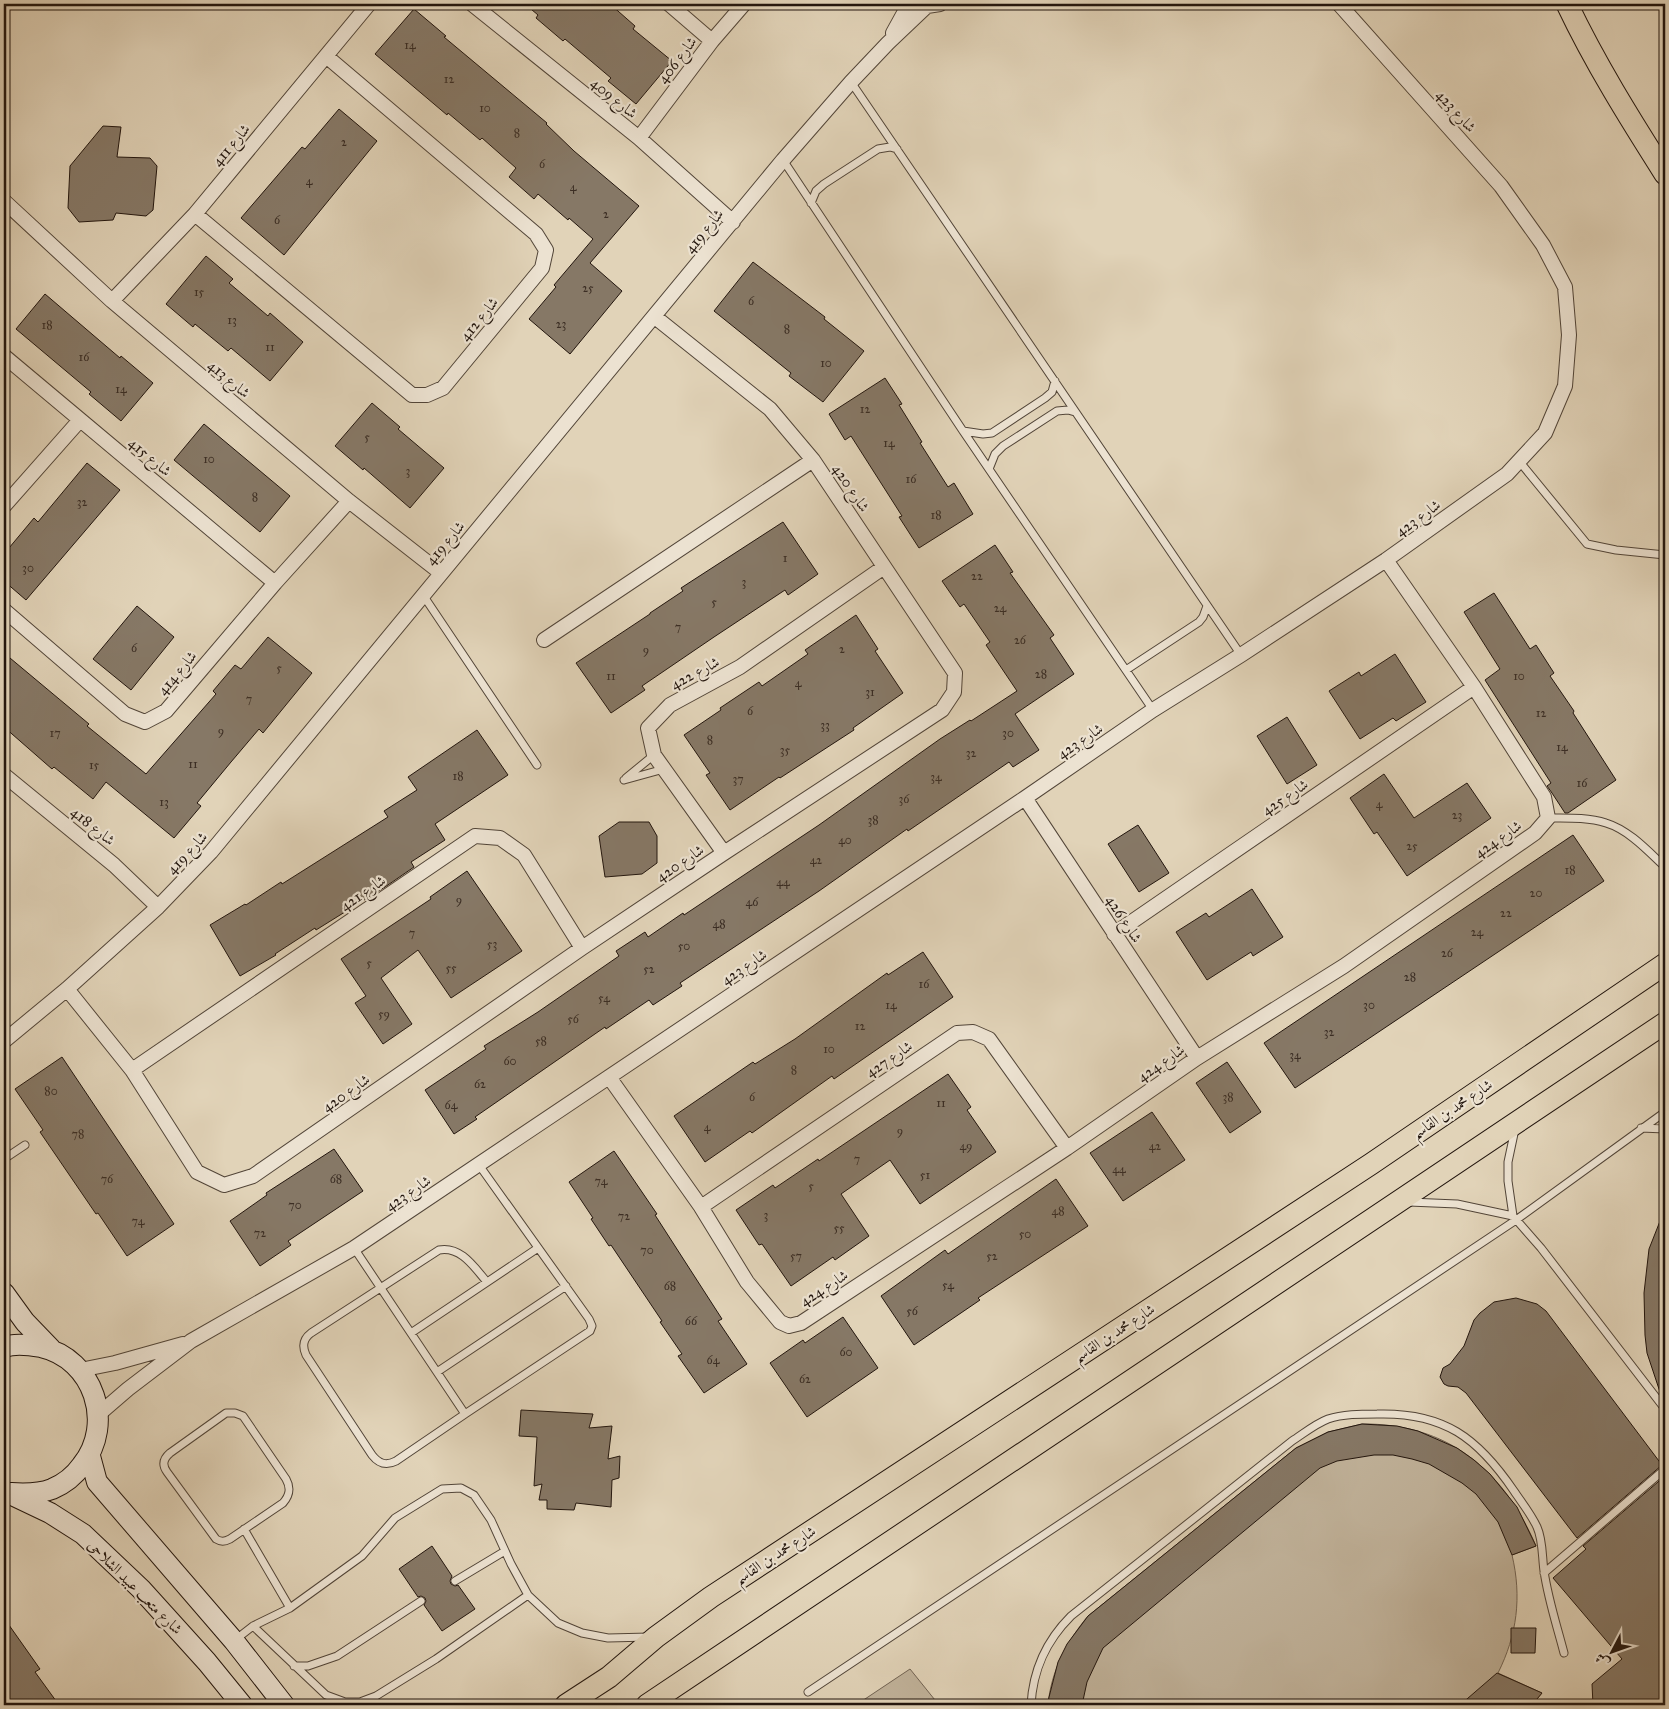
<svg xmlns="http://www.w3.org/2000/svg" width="1669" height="1709" font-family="'IM FELL Great Primer',Amiri,serif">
  <rect width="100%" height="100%" fill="#e1d3b8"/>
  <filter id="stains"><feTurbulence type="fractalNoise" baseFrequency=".004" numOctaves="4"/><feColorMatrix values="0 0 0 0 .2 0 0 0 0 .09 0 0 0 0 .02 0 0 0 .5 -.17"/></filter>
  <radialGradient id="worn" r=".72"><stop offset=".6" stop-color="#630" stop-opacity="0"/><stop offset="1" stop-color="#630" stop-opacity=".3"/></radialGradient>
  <!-- green -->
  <path fill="#c1b39b" stroke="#726454" d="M1362,1424C1447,1423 1504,1470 1536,1546L1512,1555C1522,1597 1517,1635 1498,1673L1542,1693L1532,1705H1048C1051,1671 1067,1641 1088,1616L1296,1448L1328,1432Z
    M910,1669L939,1705H856Z"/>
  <!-- building -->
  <path fill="#867866" stroke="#23160e" d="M525,4H610L635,26L633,29L672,61L636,104L608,81L611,78L565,39L563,41L536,18L538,15Z
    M414,9L446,36L444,37L547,123L546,124L574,151L639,206L590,263L622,291L570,354L529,319L556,287L554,285L593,239L569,218L568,220L538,194L534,199L509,177L516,168L482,138L480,140L448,113L447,115L375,54Z
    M339,109L377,141L284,255L241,218L302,147L305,149Z
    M103,126L121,127L117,157L150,158L157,166L153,210L146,216L116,213L113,220L79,222L68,208L70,166Z
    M206,256L233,279L229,283L268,316L270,313L303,342L270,381L231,348L228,351L195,324L193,327L166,304Z
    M753,262L825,317L824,319L864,351L823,402L789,376L791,373L714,311Z
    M45,294L120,358L121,356L153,383L121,421L89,394L91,392L16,329Z
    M885,378L902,404L899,405L922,442L920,443L948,487L954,483L973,514L919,548L899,517L902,516L851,436L845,440L829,414Z
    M372,403L400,427L398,429L444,468L410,508L364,468L363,470L335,446Z
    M204,424L290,496L260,532L174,460Z
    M87,463L120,490L26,600L4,581V554L34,518L38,522Z
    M783,522L818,574L788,595L785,590L714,637L642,686L645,690L611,713L576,663L650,614V613L683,591L681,588Z
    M995,545L1013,572L1010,573L1054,635L1050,638L1074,674L1015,714L1039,750L1013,767L1009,762L908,831L907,829L819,891L680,983L682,986L653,1005L649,1000L606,1029L605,1027L475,1117L477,1119L454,1134L425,1090L486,1049L484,1046L538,1012L619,956L616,951L645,932L648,937L683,913L684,915L819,825L940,739L970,720L971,721L1017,691L986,645L990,642L964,604L960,607L942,581Z
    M1494,593L1530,649L1536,645L1554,673L1550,676L1574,711L1573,713L1616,780L1568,813H1565L1552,793L1547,786L1551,783L1485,680L1500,669L1464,612Z
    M137,606L174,637L131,690L93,659Z
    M856,615L878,649L875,651L903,693L853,728L854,730L780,778L779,777L730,810L706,775L710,773L684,735L721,710L720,708L759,682L762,686L808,654L805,650Z
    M268,637L312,673L263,733L259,729L231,762L197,803L201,806L174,838L106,782L93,799L54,767L52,769L4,727V653L89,724L87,726L146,774L216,694L213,691L235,665L241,669Z
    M1395,654L1426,702L1396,721L1393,718L1360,739L1329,691L1359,672L1361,676Z
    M1287,717L1317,765L1287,784L1257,736Z
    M477,730L508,775L435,824L445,840L411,862L414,867L385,887L316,930L315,928L275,954L276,955L240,976L210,925L245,904L246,905L281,882L282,884L388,817L384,811L417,790L408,777Z
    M1384,774L1414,818L1467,783L1491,818L1407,876L1377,832L1374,834L1350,798Z
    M619,822H649L657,836V863L642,874L605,877L599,836Z
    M1138,825L1169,873L1139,892L1108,844Z
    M1573,835L1604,881L1295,1088L1264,1043Z
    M467,871L522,951L451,998L418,950L381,978L412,1024L383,1044L355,1003L366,996L341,959L431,899L430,897Z
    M1252,889L1283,937L1253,956L1251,952L1207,980L1176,932L1206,913L1209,917Z
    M923,952L953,997L834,1079L832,1076L752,1133L750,1131L705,1162L674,1116L753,1062L755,1064L795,1039L887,973L888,975Z
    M62,1057L174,1224L127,1256L98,1213L96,1214L40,1132L43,1130L15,1089Z
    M1227,1062L1261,1112L1230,1133L1196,1083Z
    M948,1074L971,1107L967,1110L996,1152L920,1204L890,1160L841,1194L869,1236L835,1260L833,1257L791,1286L762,1244L759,1245L736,1210L773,1185L775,1188L818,1159L819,1161Z
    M1152,1112L1185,1160L1123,1201L1090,1153Z
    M334,1149L363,1191L288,1241L291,1245L260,1266L230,1221L267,1195L266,1193Z
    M614,1151L657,1214L655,1215L722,1319L718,1321L747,1364L704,1393L678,1356L682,1354L660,1322L662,1321L611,1245L609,1246L591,1219L593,1218L569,1182Z
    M1056,1179L1088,1226L978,1298L980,1300L914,1345L881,1296L945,1250L948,1254Z
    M1664,1211H1665L1664,1400L1661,1395L1647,1353L1645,1335L1644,1293L1649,1249Z
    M1516,1298L1537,1304L1546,1311L1662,1465L1577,1538L1466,1393L1458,1387L1448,1386L1444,1384L1440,1377L1443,1368L1450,1364L1464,1346L1474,1320L1480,1313L1494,1302Z
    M843,1317L878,1368L807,1417L770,1363L803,1340L805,1343Z
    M521,1410L593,1414L589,1428L612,1426L608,1459L620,1456L619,1478L612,1480L611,1507L576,1503L574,1510L547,1509V1500H539L542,1484L534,1486L537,1437L519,1436Z
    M1362,1424L1397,1426L1418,1431L1457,1448L1474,1460L1490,1474L1517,1507L1536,1546L1512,1555L1498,1522L1476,1494L1462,1483L1429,1464L1412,1459L1393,1455H1374L1337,1461L1320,1468L1103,1648L1087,1682L1082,1705H1047L1058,1662L1067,1644L1088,1616L1296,1448L1328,1432Z
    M1665,1476V1705H1593L1592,1684L1622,1659L1553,1578L1586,1549L1583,1546Z
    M432,1546L452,1576L450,1581L451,1584L455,1586L458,1585L475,1609L442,1631L424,1605L426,1601L425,1598L421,1596L418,1597L399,1569Z
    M4,1618L40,1669L35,1672L59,1705H4Z
    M1511,1628H1536L1535,1653H1511Z
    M1497,1673L1542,1693L1532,1705H1460Z"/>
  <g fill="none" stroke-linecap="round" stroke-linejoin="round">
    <defs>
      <path id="lane" d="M851,82L1241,655
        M783,160L963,431L1153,710
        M811,203L816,191L824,184L878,149L890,147L897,149
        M963,431L983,434L992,433L1045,398L1052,392L1055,381
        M1519,461L1587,544L1616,550L1665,555
        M989,469L995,454L1003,446L1057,411L1068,410L1075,412
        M423,595L537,765
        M1126,670L1199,622L1203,617L1207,606
        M626,778L654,755
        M624,780L664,769
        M1548,818C1567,818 1588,817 1606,823C1629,830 1648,851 1665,867
        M1641,1128L1665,1129
        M1515,1129L1508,1162V1181L1513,1216L1541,1248L1665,1409
        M4,1159L25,1145
        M1409,1202L1457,1204L1513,1216
        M354,1248L465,1414L590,1331L592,1326L589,1319L479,1165
        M411,1333L538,1248
        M437,1372L566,1286
        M226,1413H235L243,1416L286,1479C291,1488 290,1495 283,1503L230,1539C224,1542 221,1542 216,1539L167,1472C162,1465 163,1459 170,1453Z
        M465,1414L396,1461C386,1466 379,1464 372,1455L306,1355C302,1346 303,1339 311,1333L439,1250C461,1246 474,1267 487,1282
        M244,1529L290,1608
        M1544,1573L1665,1469
        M455,1581L505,1551
        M253,1626L326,1695L345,1702H360L376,1696L436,1659L528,1595
        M235,1640L253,1626L290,1608L362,1556L395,1518L442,1489L461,1488L474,1495L491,1520L511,1564L528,1595L558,1623L582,1633L608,1638L649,1637
        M294,1666H308L337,1656L421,1601
        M808,1692L1516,1220L1665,1112
        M1031,1705C1033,1669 1046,1641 1071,1616L1292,1441C1303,1434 1315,1424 1328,1419C1343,1414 1360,1414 1377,1414C1444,1412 1478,1438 1514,1491C1522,1503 1531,1514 1537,1527C1543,1540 1542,1557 1544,1571C1548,1599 1557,1626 1564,1653"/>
      <path id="street" d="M472,4L639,138L733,222
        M669,4L712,41
        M893,33L909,4
        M639,138L712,41L744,4
        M4,201L112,301L349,501L441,573
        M195,214L412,395H427L443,388L542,268L546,250L536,234L326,56
        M112,301L195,214L369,4
        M4,356L275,583
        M4,506L80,420
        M4,610L125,714L145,722L166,711L275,583L349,501
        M544,640L813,460
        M4,775L114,865L158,907
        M1025,798L1197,1058
        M724,853L654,755L648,728L670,705L740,667L884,567
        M1114,934L1474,687
        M67,989L132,1070L197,1172L224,1185L253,1176L582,948L724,853L942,710L954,692L955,673L813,460L770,409L655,317
        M4,1041L67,989L158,907L211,852L783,160L851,82L888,43L927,6L940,4
        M132,1070L475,836L500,838L524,855L582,948
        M609,1077L701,1207L747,1282L780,1322L789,1326L801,1323L1067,1148L1197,1058L1344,966L1535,833L1548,818L1544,797L1474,687L1386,560
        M701,1207L957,1033L973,1032L989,1039L1067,1148
        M80,1370L115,1363L183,1344
        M99,1414L128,1389L191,1341L354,1248L1025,798L1153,710L1241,655L1386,560L1507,474L1545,433L1565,386L1569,335L1565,287L1543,245L1501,186L1339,4"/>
      <path id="secondary" d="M4,1293L25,1322L51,1349
        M4,1347C15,1343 30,1345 41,1347C94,1359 115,1424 82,1465C75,1475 64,1484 52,1489C39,1494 25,1494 11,1493
        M90,1456L97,1482L234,1641L284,1705
        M8,1493L50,1513L83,1534L141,1589L207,1662L242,1705"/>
      <path id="primary" d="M1567,4C1595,63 1630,119 1665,174
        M566,1705L609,1677L656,1637L711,1597L1371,1164L1665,964
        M647,1705L1665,1023"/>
    </defs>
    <!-- lane casing -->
    <use href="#lane" stroke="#524538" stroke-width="9"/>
    <!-- street casing -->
    <use href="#street" stroke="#524538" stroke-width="16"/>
    <!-- secondary casing -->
    <use href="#secondary" stroke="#23160e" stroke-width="22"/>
    <!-- primary casing -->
    <use href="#primary" stroke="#23160e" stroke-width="23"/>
    <!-- lane -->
    <use href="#lane" stroke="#ece2d1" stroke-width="7"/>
    <!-- street -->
    <use href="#street" stroke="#ece2d1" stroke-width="14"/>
    <!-- secondary -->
    <use href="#secondary" stroke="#ece2d1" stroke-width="20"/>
    <!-- primary -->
    <use href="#primary" stroke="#e1d3b8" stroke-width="21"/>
  </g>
  <g text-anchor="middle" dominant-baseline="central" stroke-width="4.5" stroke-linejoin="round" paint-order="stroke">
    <!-- number labels -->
    <g font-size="12" fill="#3c2e24">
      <text x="410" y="45">14</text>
      <text x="449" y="79">12</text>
      <text x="485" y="108">10</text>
      <text x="517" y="133">8</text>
      <text x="344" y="142">2</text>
      <text x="542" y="164">6</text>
      <text x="309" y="181">4</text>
      <text x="573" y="187">4</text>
      <text x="606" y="214">2</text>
      <text x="277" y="220">6</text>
      <text x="588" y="288">25</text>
      <text x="199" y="292">15</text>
      <text x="751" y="301">6</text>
      <text x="232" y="320">13</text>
      <text x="561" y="324">23</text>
      <text x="47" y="325">18</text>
      <text x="787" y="329">8</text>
      <text x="270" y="347">11</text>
      <text x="84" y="357">16</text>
      <text x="826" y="363">10</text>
      <text x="121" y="389">14</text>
      <text x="865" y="409">12</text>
      <text x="367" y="437">5</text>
      <text x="889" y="443">14</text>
      <text x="209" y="459">10</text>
      <text x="408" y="471">3</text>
      <text x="911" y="479">16</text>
      <text x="255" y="497">8</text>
      <text x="82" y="502">32</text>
      <text x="936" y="515">18</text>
      <text x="785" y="558">1</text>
      <text x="28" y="568">30</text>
      <text x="977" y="576">22</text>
      <text x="744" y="582">3</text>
      <text x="714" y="602">5</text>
      <text x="1000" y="608">24</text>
      <text x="678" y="627">7</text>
      <text x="1020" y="640">26</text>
      <text x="134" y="648">6</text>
      <text x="842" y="649">2</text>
      <text x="646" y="650">9</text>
      <text x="279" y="668">5</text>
      <text x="1041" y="674">28</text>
      <text x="611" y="676">11</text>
      <text x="1519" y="676">10</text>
      <text x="798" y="683">4</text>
      <text x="870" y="692">31</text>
      <text x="249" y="699">7</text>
      <text x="750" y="711">6</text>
      <text x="1541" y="713">12</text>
      <text x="825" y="725">33</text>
      <text x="221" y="731">9</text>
      <text x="55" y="733">17</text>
      <text x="1008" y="733">30</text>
      <text x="710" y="740">8</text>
      <text x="1562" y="747">14</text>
      <text x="785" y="750">35</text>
      <text x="971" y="753">32</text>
      <text x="193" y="764">11</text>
      <text x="94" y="765">15</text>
      <text x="458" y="776">18</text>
      <text x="936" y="777">34</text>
      <text x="738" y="779">37</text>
      <text x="1582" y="783">16</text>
      <text x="904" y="799">36</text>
      <text x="164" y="802">13</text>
      <text x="1379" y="804">4</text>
      <text x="1457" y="815">23</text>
      <text x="873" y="820">38</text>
      <text x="845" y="840">40</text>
      <text x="1412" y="846">25</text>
      <text x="816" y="860">42</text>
      <text x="1570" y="870">18</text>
      <text x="783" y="882">44</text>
      <text x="1536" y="893">20</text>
      <text x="459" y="900">9</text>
      <text x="752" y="902">46</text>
      <text x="1506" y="913">22</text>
      <text x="719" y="924">48</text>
      <text x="1477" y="932">24</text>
      <text x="412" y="933">7</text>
      <text x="492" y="944">53</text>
      <text x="684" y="946">50</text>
      <text x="1447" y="953">26</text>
      <text x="369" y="963">5</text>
      <text x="451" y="968">55</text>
      <text x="649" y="969">52</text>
      <text x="1410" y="977">28</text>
      <text x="924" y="984">16</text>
      <text x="604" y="998">54</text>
      <text x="891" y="1005">14</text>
      <text x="1369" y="1005">30</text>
      <text x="384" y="1014">59</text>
      <text x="573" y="1019">56</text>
      <text x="860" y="1026">12</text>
      <text x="1329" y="1032">32</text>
      <text x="541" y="1041">58</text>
      <text x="829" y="1049">10</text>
      <text x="1295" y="1055">34</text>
      <text x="510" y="1061">60</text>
      <text x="794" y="1070">8</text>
      <text x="480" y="1084">62</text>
      <text x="51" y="1091">80</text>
      <text x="752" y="1097">6</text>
      <text x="1228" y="1097">38</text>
      <text x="941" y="1103">11</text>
      <text x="451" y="1105">64</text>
      <text x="707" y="1127">4</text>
      <text x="900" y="1131">9</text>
      <text x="78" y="1134">78</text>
      <text x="966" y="1146">49</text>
      <text x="1155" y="1146">42</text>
      <text x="857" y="1159">7</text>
      <text x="1119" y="1169">44</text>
      <text x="925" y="1175">51</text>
      <text x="107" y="1179">76</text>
      <text x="336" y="1179">68</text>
      <text x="601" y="1181">74</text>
      <text x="811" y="1186">5</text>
      <text x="295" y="1205">70</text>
      <text x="1058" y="1211">48</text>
      <text x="766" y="1215">3</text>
      <text x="624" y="1216">72</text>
      <text x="138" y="1221">74</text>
      <text x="839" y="1228">55</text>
      <text x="260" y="1233">72</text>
      <text x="1025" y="1234">50</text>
      <text x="647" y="1250">70</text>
      <text x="796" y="1256">57</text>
      <text x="992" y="1256">52</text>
      <text x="948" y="1285">54</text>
      <text x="670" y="1286">68</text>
      <text x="912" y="1311">56</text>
      <text x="691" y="1321">66</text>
      <text x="846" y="1352">60</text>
      <text x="713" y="1360">64</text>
      <text x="805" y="1379">62</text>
    </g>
    <!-- street labels -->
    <g font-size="15" fill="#23160e" stroke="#ece2d1">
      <text transform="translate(677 60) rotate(-53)">شارع 406</text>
      <text transform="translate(614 98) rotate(39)">شارع 409</text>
      <text transform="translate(1456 111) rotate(48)">شارع 423</text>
      <text transform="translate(231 145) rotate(-50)">شارع 411</text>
      <text transform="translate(704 231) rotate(-51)">شارع 419</text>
      <text transform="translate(479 319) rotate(-51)">شارع 412</text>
      <text transform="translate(229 379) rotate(40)">شارع 413</text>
      <text transform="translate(150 457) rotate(40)">شارع 415</text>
      <text transform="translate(851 488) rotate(56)">شارع 420</text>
      <text transform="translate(1418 518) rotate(-36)">شارع 423</text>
      <text transform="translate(445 543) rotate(-50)">شارع 419</text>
      <text transform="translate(177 673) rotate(-50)">شارع 414</text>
      <text transform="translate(695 673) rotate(-28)">شارع 422</text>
      <text transform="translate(1080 741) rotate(-34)">شارع 423</text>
      <text transform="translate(1285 797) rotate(-34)">شارع 425</text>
      <text transform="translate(93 826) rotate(39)">شارع 418</text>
      <text transform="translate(1498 839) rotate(-35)">شارع 424</text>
      <text transform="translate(187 853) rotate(-47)">شارع 419</text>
      <text transform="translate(680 863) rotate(-34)">شارع 420</text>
      <text transform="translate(363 893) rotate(-34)">شارع 421</text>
      <text transform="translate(1124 919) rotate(57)">شارع 426</text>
      <text transform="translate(744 967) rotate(-34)">شارع 423</text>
      <text transform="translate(889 1059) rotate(-34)">شارع 427</text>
      <text transform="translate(1161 1063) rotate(-35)">شارع 424</text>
      <text transform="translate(346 1093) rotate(-35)">شارع 420</text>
      <text transform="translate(1452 1109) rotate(-34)">شارع محمد بن القاسم</text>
      <text transform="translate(408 1193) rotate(-34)">شارع 423</text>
      <text transform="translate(824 1288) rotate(-33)">شارع 424</text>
      <text transform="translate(1114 1333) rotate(-33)">شارع محمد بن القاسم</text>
      <text transform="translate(775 1555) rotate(-33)">شارع محمد بن القاسم</text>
      <text transform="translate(135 1587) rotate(45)">شارع متعب عبيد الشلاحى</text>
    </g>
  </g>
  <!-- margin -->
  <rect width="1669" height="1709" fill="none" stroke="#e1d3b8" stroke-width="20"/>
  <rect x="5" y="5" width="1659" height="1699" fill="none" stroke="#23160e" stroke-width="2.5"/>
  <rect x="10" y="10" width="1649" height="1689" fill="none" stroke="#23160e"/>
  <!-- north arrow -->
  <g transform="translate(1612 1652) rotate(229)" stroke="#ece2d1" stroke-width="4" paint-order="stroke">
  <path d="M0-4L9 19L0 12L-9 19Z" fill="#23160e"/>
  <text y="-8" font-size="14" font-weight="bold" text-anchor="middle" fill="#23160e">ش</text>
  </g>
  <rect width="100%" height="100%" filter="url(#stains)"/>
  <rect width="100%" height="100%" fill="url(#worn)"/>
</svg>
